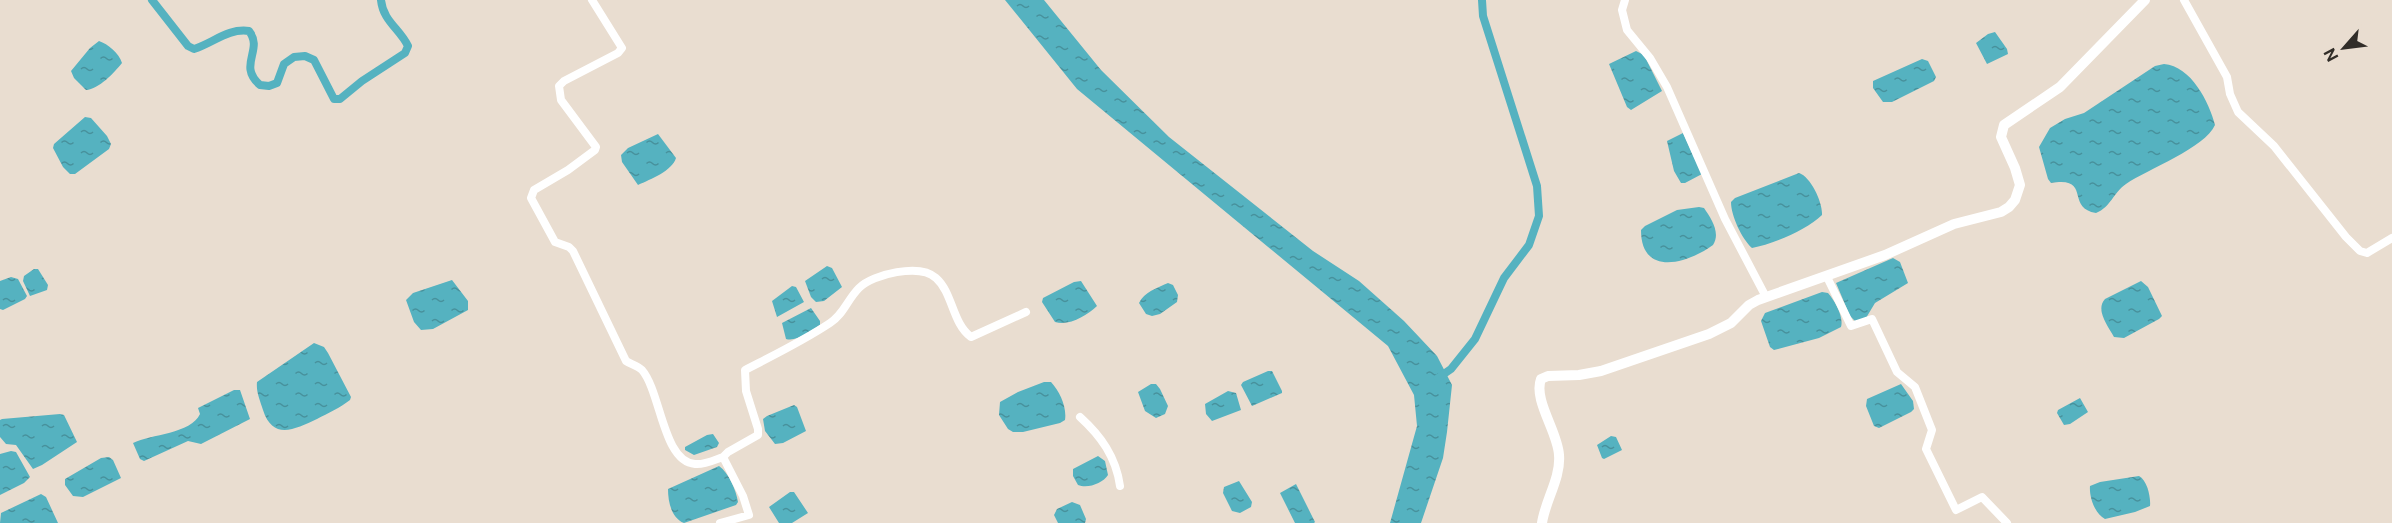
<svg xmlns="http://www.w3.org/2000/svg" width="2392" height="523" font-family="'Public Sans',sans-serif">
  <defs>
    <pattern id="water-ripples" width="26" height="14" patternUnits="userSpaceOnUse" patternTransform="scale(1.5)"><rect width="26" height="14" fill="#55b2c0"/><path d="M2 4q2-2 4 0t4 0M15 11q2-2 4 0t4 0" fill="none" stroke="#47919c"/></pattern>
  </defs>
  <rect width="100%" height="100%" fill="#e9ddd0"/>
  <!-- water -->
  <path fill="url(#water-ripples)" d="M1005,0H1044L1101,70L1169,137L1313,251L1359,281L1404,321L1437,356L1452,385L1447,432L1443,458L1421,523H1390L1417,426L1414,395L1388,346L1077,89Z
    M1995,32L2007,49L2008,54L1987,64L1976,43L1988,34Z
    M99,41C108,44 119,53 122,63C114,73 99,89 86,90L74,78L71,71L90,48Z
    M1636,51L1644,55L1662,91L1631,110L1627,107L1609,64Z
    M1922,59L1928,61L1936,77L1934,81L1892,102H1883L1873,88V81Z
    M2164,64C2191,66 2209,102 2215,125C2205,148 2148,169 2126,184C2113,193 2111,207 2096,213C2065,208 2092,176 2051,183L2048,179L2039,147L2050,128L2065,119L2084,113L2155,66Z
    M85,117L91,118L107,136L111,144L109,149L75,174H70L63,167L53,148L54,144Z
    M1683,133L1702,174L1685,183H1681L1674,171L1667,141Z
    M658,134L676,158C672,171 651,179 638,185L622,162L621,155L628,148Z
    M1799,173C1811,177 1823,203 1822,215C1807,230 1773,244 1752,248C1742,239 1731,216 1731,202L1735,198Z
    M1699,207L1704,208C1711,218 1721,233 1713,245C1687,264 1641,277 1641,230L1645,226L1677,210Z
    M1893,258L1900,262L1908,283L1875,303L1866,318L1855,321L1850,316L1836,283Z
    M827,266L832,268L842,287L824,301L816,302L811,297L805,281Z
    M34,269H38L48,285L47,290L30,296L23,281L24,276Z
    M11,277L18,279L27,296L25,299L3,310L0,309V281Z
    M452,280L468,301V310L433,329L421,330L414,322L406,300L413,293Z
    M1081,281L1097,306C1086,316 1070,326 1055,322L1042,302L1043,298L1074,282Z
    M2141,281L2148,287L2162,316L2159,319L2124,338L2114,337C2108,326 2095,310 2105,299Z
    M1168,283L1173,285L1178,295L1177,302L1160,314L1152,316L1146,314L1139,303C1144,292 1157,288 1168,283Z
    M792,286L796,287L804,302L777,317L772,301Z
    M1822,292L1828,293C1835,301 1844,317 1841,327L1819,338L1774,350L1770,347L1761,321L1765,313Z
    M811,308L820,321V325C810,331 797,342 786,339L782,323Z
    M314,343L324,347L328,353L351,397L350,400C340,408 328,413 317,419C295,429 273,441 263,410C260,400 256,392 257,382Z
    M1268,371H1272L1282,391V393L1252,406L1241,385L1243,382Z
    M1044,382H1051C1060,392 1067,407 1065,420L1060,423L1023,432H1013L1008,429L999,415L1000,402L1018,392Z
    M1151,384H1156L1160,389L1168,406L1165,414L1156,418L1145,411L1138,392Z
    M1901,384L1913,401L1914,409L1911,412L1879,428L1874,426L1866,406L1867,399Z
    M234,390H240L250,419L201,444L188,441L144,461L140,459L133,443C151,434 191,434 200,414L198,408Z
    M1228,391L1236,393L1241,410L1212,421L1206,414L1205,404Z
    M2080,398L2088,412L2070,424L2064,425L2057,413L2058,410Z
    M794,405L797,407L806,431L783,443L775,444L765,431L763,419L767,416Z
    M60,414L64,415L77,442L42,465L33,469L16,445L6,444L0,437V420L2,419Z
    M713,434L719,443L717,447L694,455L685,450V447L707,435Z
    M1611,436L1616,437L1622,450L1604,459L1602,458L1597,445Z
    M11,451L16,452L30,477L24,483L0,495V454Z
    M1098,456L1105,461L1108,475C1103,483 1088,489 1078,485L1073,476V469Z
    M109,457L113,460L121,478L83,497L73,496L65,485V479L101,458Z
    M719,466C729,473 736,490 738,502L736,505L684,523C671,518 668,501 668,489Z
    M2139,476C2147,480 2151,497 2150,506L2135,512L2105,519C2095,514 2089,497 2090,486L2100,482Z
    M1239,481L1252,502L1251,507L1240,513L1232,511L1223,493L1224,487Z
    M1296,484L1315,522L1314,523H1295L1280,493Z
    M790,492H794L808,513L792,523H779L769,507Z
    M41,494L46,497L58,523H0L1,513Z
    M1072,502L1080,505L1086,519L1085,523H1058L1054,515L1057,509Z"/>
  <g fill="none" stroke-linecap="round" stroke-linejoin="round">
    <!-- canal -->
    <path stroke="#55b2c0" stroke-width="8" d="M152,0L188,46L194,49C213,43 228,28 249,31C264,50 237,65 260,85L269,86L277,83L284,64L294,57L305,56L314,60L334,99H340L362,81L405,53L408,46C400,29 383,21 381,0
      M1438,378L1451,369L1475,339L1504,278L1529,245L1539,216L1537,186L1483,16L1482,0"/>
    <!-- street -->
    <path stroke="#fff" stroke-width="8" d="M592,0L622,48L618,53L564,81L559,86L561,100L596,147L595,150L568,170L534,190L531,198L555,242L569,247L573,251L626,361C631,364 638,366 642,370C661,392 663,462 695,464C705,465 714,460 723,457
      M1625,0L1622,10L1627,30L1650,58L1667,87L1725,219L1766,297
      M2184,0L2227,77L2230,94L2238,112L2274,146L2346,237L2360,251L2367,253L2392,238
      M1827,277L1851,326L1872,319L1897,372L1915,387L1932,430L1926,449L1956,510L1982,497L2007,523
      M1080,417C1101,436 1116,457 1120,486
      M720,523L749,515L743,496L723,457L728,452L758,435V429L746,391L745,370C774,355 803,341 830,323C844,314 847,300 859,288C873,274 920,263 936,278C953,293 952,323 971,337L1026,312"/>
    <!-- secondary -->
    <path stroke="#fff" stroke-width="10" d="M1542,523C1545,501 1561,478 1559,455C1558,432 1533,400 1541,379L1548,376L1579,375L1601,371L1709,334L1731,323L1749,305L1758,300L1885,255L1954,224L2001,212L2009,207L2015,200L2020,185L2015,168L2001,137L2004,125L2060,87L2145,0"/>
  </g>
  <!-- north arrow -->
  <g transform="translate(2344 48) rotate(242)" stroke="#e9ddd0" stroke-width="4.5" paint-order="stroke">
  <path d="M0-4.5L10 22L0 15L-10 22Z" fill="#312d28"/>
  <text y="-9" font-size="16" font-weight="bold" text-anchor="middle" fill="#312d28">N</text>
  </g>
</svg>
